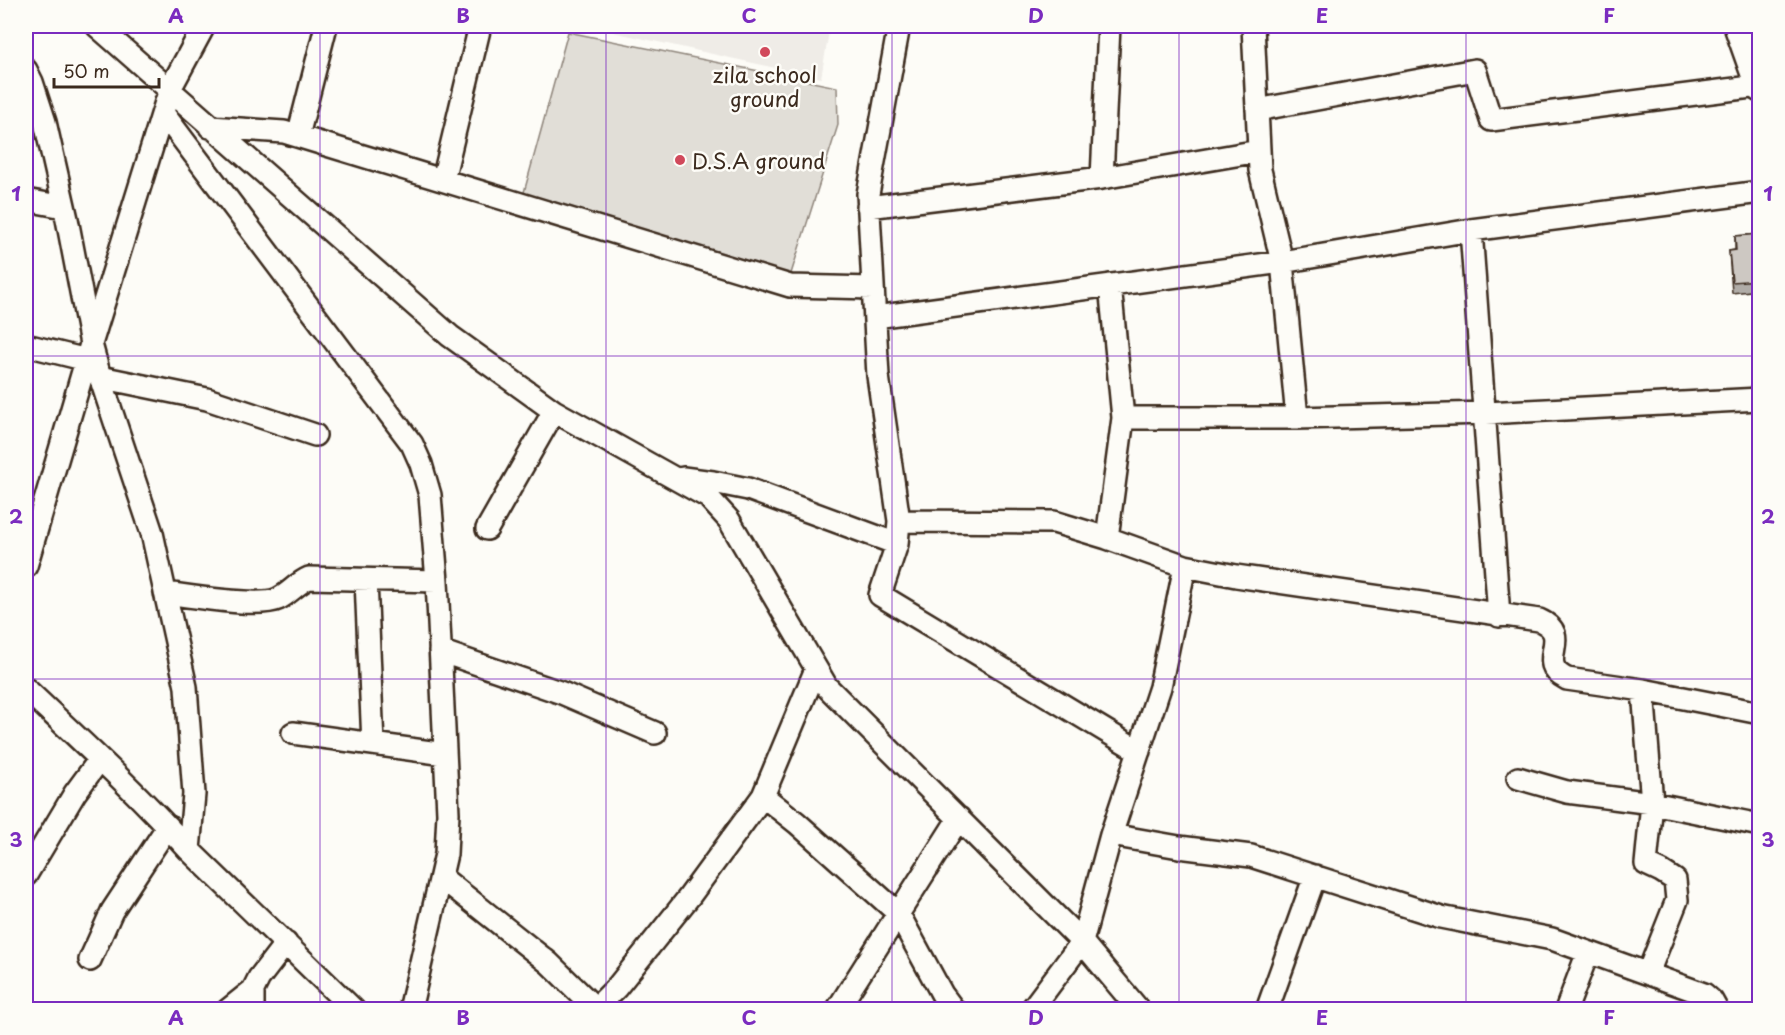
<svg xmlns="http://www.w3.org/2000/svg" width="1785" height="1035" font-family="'Playpen Sans',sans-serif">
  <rect width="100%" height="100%" fill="#fdfcf7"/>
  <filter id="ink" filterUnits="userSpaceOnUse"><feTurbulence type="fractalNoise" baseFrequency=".0167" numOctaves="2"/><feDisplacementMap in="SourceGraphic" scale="12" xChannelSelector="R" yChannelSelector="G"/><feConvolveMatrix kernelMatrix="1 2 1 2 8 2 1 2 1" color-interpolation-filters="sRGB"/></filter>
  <g filter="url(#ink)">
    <!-- built -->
    <path fill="#efece7" d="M586,26H830L821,78Z"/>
    <!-- green -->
    <path fill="#e1ded7" stroke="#8e847a" stroke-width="1.5" d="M568,32L837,87L838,125L789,280L523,196Z"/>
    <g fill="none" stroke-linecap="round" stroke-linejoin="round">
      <defs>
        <path id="minor" d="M97,26L450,336L554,411L708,497L729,520L827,687L1082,942L1139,1010
          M899,26L868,194L878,376L899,521
          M1253,26L1260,170L1282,262L1297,418
          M26,70L32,82L45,122L67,219L91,344L100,377L152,533L186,687L194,794L189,850
          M1257,110L1475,70L1491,120L1759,86
          M163,113L412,444L421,464L430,495L437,581L448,813L446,854L410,1010
          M210,127L284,132L790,286L873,288
          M298,136L326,26
          M1102,178L1259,151
          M443,180L480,26
          M26,200L64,207
          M868,207L1102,178L1109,26
          M1471,230L1499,616
          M1110,285L1123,418
          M875,317L1282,262L1471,230L1760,192
          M26,345L87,360
          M100,377L207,399L315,435
          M1760,399L1486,413L1297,418H1123L1107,538L1185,566L1236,576L1539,620C1576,636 1532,662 1567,679L1643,690L1652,803L1760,825
          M683,478L713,482L748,489L897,544L899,521L1054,522L1107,538
          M487,529L554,411
          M897,544L880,595L1139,751
          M26,566L91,344L170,89L204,26
          M366,580L373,744
          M165,593C189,596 259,608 278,599C289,594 297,583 309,578L437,581
          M440,651L562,693L655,733
          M26,689C81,741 138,793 189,850L354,1010
          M1643,690L1760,713
          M293,733L445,754
          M1518,778L1567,792L1652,803L1646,864L1661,871L1675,880L1677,900L1648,973
          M763,796L816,669
          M1111,835L1179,847L1251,856L1441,917L1552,939L1704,994L1712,1001L1717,1010
          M26,875L75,793L100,759
          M441,877L549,963L597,1010
          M90,960L112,911L168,826
          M228,1010L253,990
          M253,1010V990L259,978L286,943
          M594,1010L617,987L689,897L763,796L797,823L898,913L942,994L954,1010
          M837,1010L959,818
          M1031,1010L1082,942L1111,835L1160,687L1185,566
          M1267,1010L1315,876
          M1566,1010L1588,952"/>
        <path id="major" d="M1738,26L1760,88"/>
      </defs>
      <!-- minor casing -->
      <use href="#minor" stroke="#3b2a1e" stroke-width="26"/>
      <!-- major casing -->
      <use href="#major" stroke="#3b2a1e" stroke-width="32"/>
      <!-- minor -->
      <use href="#minor" stroke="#fdfcf7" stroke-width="21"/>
      <!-- major -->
      <use href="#major" stroke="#fdfcf7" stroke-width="27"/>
    </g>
    <!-- wall -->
    <path fill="#b0aca7" stroke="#3b2a1e" stroke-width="1.5" d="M1760,234V290L1732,293L1729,251L1735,250V236Z"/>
    <!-- building -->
    <path fill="#cdc8c2" stroke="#3b2a1e" stroke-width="1.5" d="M1760,234V280L1732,282L1729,251L1736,250L1735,236Z"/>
  </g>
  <!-- grid -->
  <path fill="none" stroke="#7b2cbf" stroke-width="1.5" stroke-opacity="0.55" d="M320,26V1010M606,26V1010M892,26V1010M1179,26V1010M1466,26V1010M26,356H1760M26,679H1760"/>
  <!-- markers -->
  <g fill="#d1495b" stroke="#fdfcf7" stroke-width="2">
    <circle cx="765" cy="52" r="6"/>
    <circle cx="680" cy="160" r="6"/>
  </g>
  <g text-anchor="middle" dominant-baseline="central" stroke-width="5" stroke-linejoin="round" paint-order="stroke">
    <!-- poi labels -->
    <g font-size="21" fill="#3b2a1e" stroke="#fdfcf7">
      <text x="765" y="74">zila school<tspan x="765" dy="24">ground</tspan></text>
      <text x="692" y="160" text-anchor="start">D.S.A ground</text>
    </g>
  </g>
  <!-- margin -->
  <rect width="1785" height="1035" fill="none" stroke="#fdfcf7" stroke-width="66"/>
  <!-- scale -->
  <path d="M54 78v9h105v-9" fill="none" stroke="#3b2a1e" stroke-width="3"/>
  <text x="63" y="78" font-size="18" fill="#3b2a1e" stroke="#fdfcf7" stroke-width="4.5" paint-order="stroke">50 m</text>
  <rect x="33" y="33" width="1719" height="969" fill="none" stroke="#7b2cbf" stroke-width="2"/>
  <g font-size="20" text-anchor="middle" font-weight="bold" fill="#7b2cbf">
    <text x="176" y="23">A</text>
    <text x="463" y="23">B</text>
    <text x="749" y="23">C</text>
    <text x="1036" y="23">D</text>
    <text x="1322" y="23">E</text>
    <text x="1609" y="23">F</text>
    <text x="16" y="201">1</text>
    <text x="1768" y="201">1</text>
    <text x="16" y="524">2</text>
    <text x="1768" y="524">2</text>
    <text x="16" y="847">3</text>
    <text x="1768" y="847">3</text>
    <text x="176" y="1025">A</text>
    <text x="463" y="1025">B</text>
    <text x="749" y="1025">C</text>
    <text x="1036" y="1025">D</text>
    <text x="1322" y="1025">E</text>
    <text x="1609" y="1025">F</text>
  </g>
</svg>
